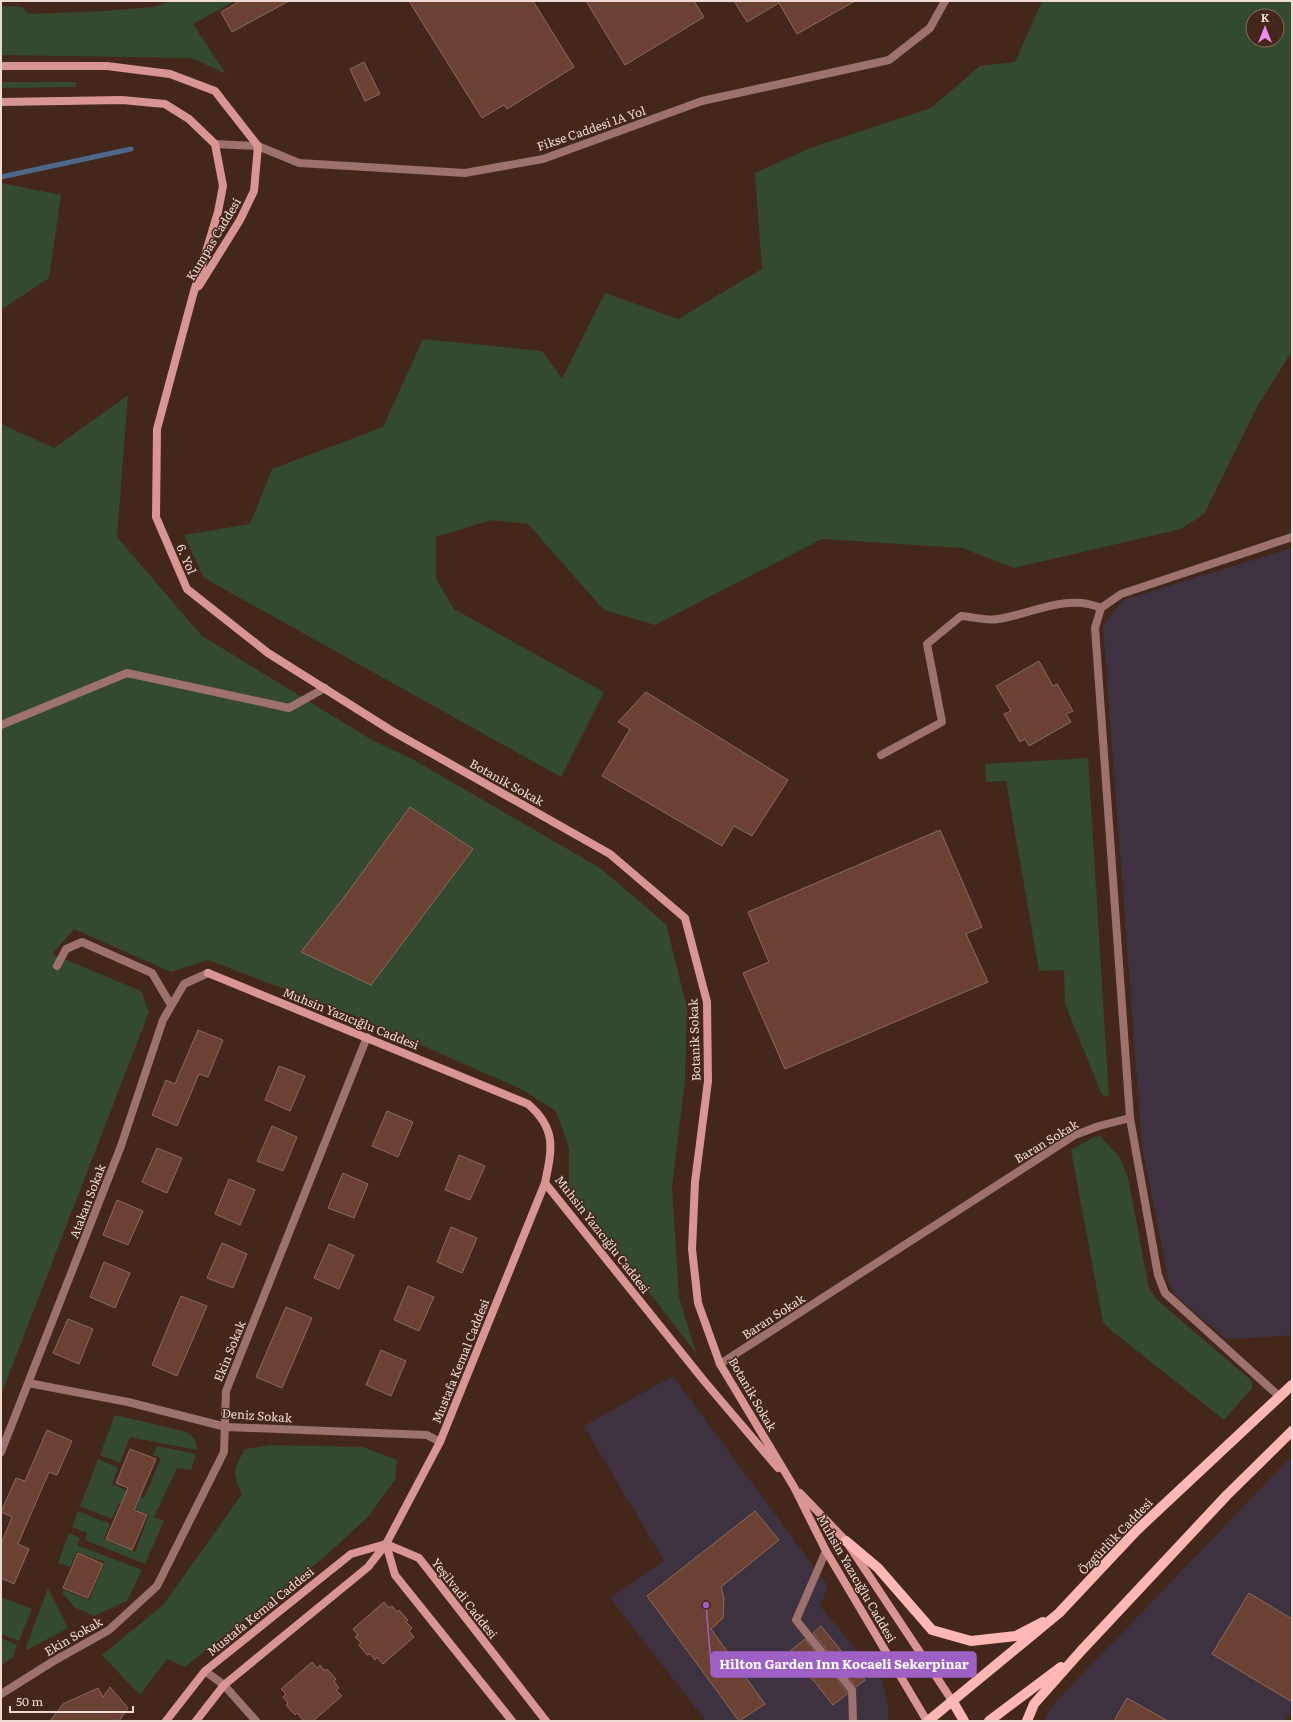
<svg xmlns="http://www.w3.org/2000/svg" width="1293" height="1722" font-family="Literata,serif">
  <rect width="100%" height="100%" fill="#44271b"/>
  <!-- commercial -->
  <path fill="#3f3240" d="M1292,548V1335L1237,1339L1225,1338L1175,1295L1169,1284L1142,1146L1103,626L1123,600Z
    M673,1376L828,1586L820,1606L882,1681L888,1705V1721H706L610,1598L664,1561L584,1426Z
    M1292,1456V1710L1285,1721H1043L1053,1705Z"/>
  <!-- green -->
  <path fill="#334930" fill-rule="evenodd" d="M172,1H235L193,24L226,74L192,58L1,55V6L22,7L29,14L103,11L153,7Z
    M1042,1H1292V351L1257,407L1204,514L1181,529L1014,568L962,548L822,539L655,625L604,610L528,524L492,520L436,537V579L454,609L604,692L561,777L204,578L184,535L250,524L272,469L383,427L423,339L542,351L562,379L605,293L678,319L762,269L755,173L810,148L931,108L980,66L1015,62ZM1253,16H1277V40H1253Z
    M1,82H76V87L1,88Z
    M1,183L61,195L49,278L1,310Z
    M128,395L117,537L202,636L372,740L414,760L600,868L666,924L687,1008L685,1080L672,1187L679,1297L696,1353L569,1189V1148L556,1111L521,1089L353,1015L208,960L171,972L74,929L52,954L141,991L149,1012L1,1395V424L54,448Z
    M1088,758L1109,1097L1102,1095L1065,1004L1064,970L1039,971L1006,781L986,782L985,764Z
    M1100,1136L1120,1158L1128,1178L1149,1288L1157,1300L1252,1381V1388L1224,1420L1112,1331L1103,1322L1071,1150L1094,1137Z
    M115,1415L183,1431C193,1435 197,1439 197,1450L130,1437L120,1463L100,1455Z
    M272,1445L363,1447L397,1460L395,1480L368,1517L323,1558L185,1667L167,1659L140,1695L102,1655L163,1605L242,1494C232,1471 233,1471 245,1449Z
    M157,1446L196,1454L191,1470L177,1468L154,1517L164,1521L145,1564L85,1540L87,1533L72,1527L78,1511L110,1524L104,1539L135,1552L149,1515L119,1503L112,1519L80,1506L98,1459L118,1468L112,1484L144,1498L161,1458L153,1455Z
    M69,1533L80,1538L77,1545L142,1570L127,1601L94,1616L74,1607L62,1592L64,1590L89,1600L105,1562L77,1552L70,1567L58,1563Z
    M48,1588L68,1628L27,1650L26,1647Z
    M1,1597L32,1609L19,1641L1,1634Z
    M1,1638L17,1645L13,1657L1,1666Z"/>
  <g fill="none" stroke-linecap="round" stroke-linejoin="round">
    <!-- stream -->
    <path stroke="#4d6789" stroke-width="5" d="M1,177L131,149"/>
  </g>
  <!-- building -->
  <path fill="#6a4132" stroke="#8c695c" d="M240,1H289L232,32L221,12Z
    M409,1H533L574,67L507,109L504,105L482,118Z
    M586,1H694L704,17L625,65Z
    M734,1H855L797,34L779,3L747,22Z
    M364,62L380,94L365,101L350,69Z
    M1039,661L1053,686L1057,684L1073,711L1066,714L1071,722L1029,746L1025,739L1020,742L1004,714L1011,711L996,686Z
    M646,692L788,780L752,836L734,826L722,846L602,776L630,729L618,722Z
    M410,807L473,849L371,985L301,952L346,895Z
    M940,830L982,927L966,934L988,982L785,1069L743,973L769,962L748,912Z
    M198,1030L223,1040L208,1077L199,1074L177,1126L152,1115L166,1080L175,1084Z
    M279,1066L305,1076L290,1111L265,1100Z
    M387,1111L413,1122L398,1157L372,1146Z
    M272,1126L297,1137L283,1171L257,1161Z
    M157,1148L182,1158L167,1193L142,1182Z
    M459,1155L485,1166L470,1200L445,1190Z
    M343,1173L368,1184L354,1218L328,1208Z
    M229,1179L255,1190L240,1225L215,1214Z
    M117,1200L143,1211L128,1245L103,1235Z
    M451,1227L477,1238L462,1273L437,1262Z
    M222,1243L247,1254L233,1288L207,1278Z
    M329,1244L354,1255L339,1289L314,1278Z
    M104,1262L130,1273L115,1308L90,1297Z
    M408,1286L434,1297L419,1331L394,1320Z
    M181,1296L207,1306L177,1376L152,1365Z
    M286,1307L312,1318L282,1388L256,1377Z
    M68,1319L93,1329L79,1364L53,1353Z
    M381,1350L406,1361L391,1396L366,1385Z
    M47,1430L72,1441L57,1475L49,1472L18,1544L29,1549L14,1584L1,1578V1544L12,1517L1,1512L16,1478L25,1481Z
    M130,1449L156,1459L134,1510L147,1515L132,1550L106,1539L128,1488L116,1483Z
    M755,1511L779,1540L721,1587L724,1598L723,1618L711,1629L765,1704L739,1721L647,1596Z
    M78,1553L103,1564L88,1598L63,1588Z
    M1249,1593L1292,1619V1702L1212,1654Z
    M384,1602L389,1608L392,1606L397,1612L399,1610L408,1620L406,1622L412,1628L409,1631L414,1637L383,1664L377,1657L375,1660L370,1654L367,1655L359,1645L361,1643L355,1637L358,1635L353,1629Z
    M821,1626L865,1680L856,1687L813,1633Z
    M805,1639L847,1692V1694L833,1705L790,1651Z
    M312,1662L317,1668L320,1665L325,1671L327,1669L336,1679L334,1681L339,1688L336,1690L342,1696L313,1721H304L297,1713L295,1715L286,1705L288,1703L283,1697L286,1694L281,1689Z
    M110,1687L128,1708L119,1721H50L63,1704L98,1688L103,1697Z
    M1127,1698L1168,1721H1114Z"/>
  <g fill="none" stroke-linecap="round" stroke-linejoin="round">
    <!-- lane -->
    <path stroke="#9c716e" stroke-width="8" d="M1,725L127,673L289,708L325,688
      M881,755L942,722L927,644L961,616C973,617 987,621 998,619C1031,614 1068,593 1101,608
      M57,966L66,949L82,942L152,973L171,1005
      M1130,1118L1095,628L1101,608L1121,594L1292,537
      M826,1551L796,1620L852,1690L853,1721"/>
    <!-- street -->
    <path stroke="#9c716e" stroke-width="8" d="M215,144L258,146L299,163L465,173L543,159L702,101L889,60L930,28L945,1
      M720,1364L1075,1135L1099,1126L1130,1118L1158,1275L1165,1293L1280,1397
      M28,1383L128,1402L226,1427L427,1435L440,1442
      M1,1452L121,1146L163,1020L184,984L208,973
      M205,1671L224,1685L256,1721
      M1,1694L52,1662L109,1630L157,1586L224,1452L226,1391L367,1037"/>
    <!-- secondary -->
    <path stroke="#d99591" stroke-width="8" d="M1,66H107L170,74L215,91L258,146L254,191L240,220L199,286
      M1,102L122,100L165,104L189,119L215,144L223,186L218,212L193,295L157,429L156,517L187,589L268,653L392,731L610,854L685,918L707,1002L708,1081L695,1182L692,1249L698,1303L720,1364L794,1487L826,1551L927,1721
      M208,973L528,1104C557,1129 552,1149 545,1183L705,1382L778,1468
      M800,1493L846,1541L953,1702
      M386,1544L419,1558L546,1721
      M386,1544L395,1575L512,1721
      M166,1721L205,1671L351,1554L386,1544
      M196,1721L224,1685L368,1567L386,1544L440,1442L545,1183"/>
    <!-- primary -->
    <path stroke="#feb7b2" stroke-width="10" d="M846,1541L878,1568L932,1630L971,1641L1016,1636L1043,1622
      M953,1702L964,1721
      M928,1721L1059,1613L1137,1530L1292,1385
      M989,1721L1061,1667
      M1027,1721L1034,1704L1080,1652L1227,1495L1292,1431"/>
  </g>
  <g text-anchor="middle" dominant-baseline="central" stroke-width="3" stroke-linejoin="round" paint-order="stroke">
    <!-- street labels -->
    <g font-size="12" fill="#eedad3" stroke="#44271b">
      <text transform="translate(591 128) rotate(-19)">Fikse Caddesi 1A Yol</text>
      <text transform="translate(213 239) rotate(-59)">Kumpas Caddesi</text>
      <text transform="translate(187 559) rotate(67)">6. Yol</text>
      <text transform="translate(507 782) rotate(29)">Botanik Sokak</text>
      <text transform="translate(351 1018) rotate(22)">Muhsin Yazıcığlu Caddesi</text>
      <text transform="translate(694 1040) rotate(-92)">Botanik Sokak</text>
      <text transform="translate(1046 1141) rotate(-31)">Baran Sokak</text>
      <text transform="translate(87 1201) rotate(-69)">Atakan Sokak</text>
      <text transform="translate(603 1234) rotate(52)">Muhsin Yazıcığlu Caddesi</text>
      <text transform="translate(773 1316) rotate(-33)">Baran Sokak</text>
      <text transform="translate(229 1351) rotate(-68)">Ekin Sokak</text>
      <text transform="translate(460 1361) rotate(-68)">Mustafa Kemal Caddesi</text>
      <text transform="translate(753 1394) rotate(60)">Botanik Sokak</text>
      <text transform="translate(257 1415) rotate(4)">Deniz Sokak</text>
      <text transform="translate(1115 1536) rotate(-46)">Özgürlük Caddesi</text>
      <text transform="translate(857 1578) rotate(60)">Muhsin Yazıcığlu Caddesi</text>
      <text transform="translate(465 1598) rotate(52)">Yeşilvadi Caddesi</text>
      <text transform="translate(260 1611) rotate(-39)">Mustafa Kemal Caddesi</text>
      <text transform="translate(73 1636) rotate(-30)">Ekin Sokak</text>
    </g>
  </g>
  <!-- callouts -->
  <path fill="none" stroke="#9e60c5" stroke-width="1.5" d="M706 1605L711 1664"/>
  <circle fill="#9e60c5" stroke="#44271b" stroke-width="1.5" cx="706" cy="1605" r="4"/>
  <rect fill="#9e60c5" stroke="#9e60c5" stroke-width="1.5" x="711" y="1652" width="265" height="25" rx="4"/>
  <g font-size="13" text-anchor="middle" font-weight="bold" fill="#fff">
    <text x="844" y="1669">Hilton Garden Inn Kocaeli Sekerpinar</text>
  </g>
  <!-- border -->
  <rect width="1293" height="1722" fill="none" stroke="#eedad3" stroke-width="4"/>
  <!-- north arrow -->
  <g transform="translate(1265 28)"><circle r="19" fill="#44271b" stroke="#886f65"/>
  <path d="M0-3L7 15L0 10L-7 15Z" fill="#f28af3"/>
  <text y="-6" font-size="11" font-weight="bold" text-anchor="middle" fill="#eedad3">K</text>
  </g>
  <!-- scale -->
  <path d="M10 1706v6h123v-6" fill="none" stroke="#eedad3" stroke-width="2"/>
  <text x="16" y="1706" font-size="12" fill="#eedad3" stroke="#44271b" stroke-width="3" paint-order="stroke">50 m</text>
</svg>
